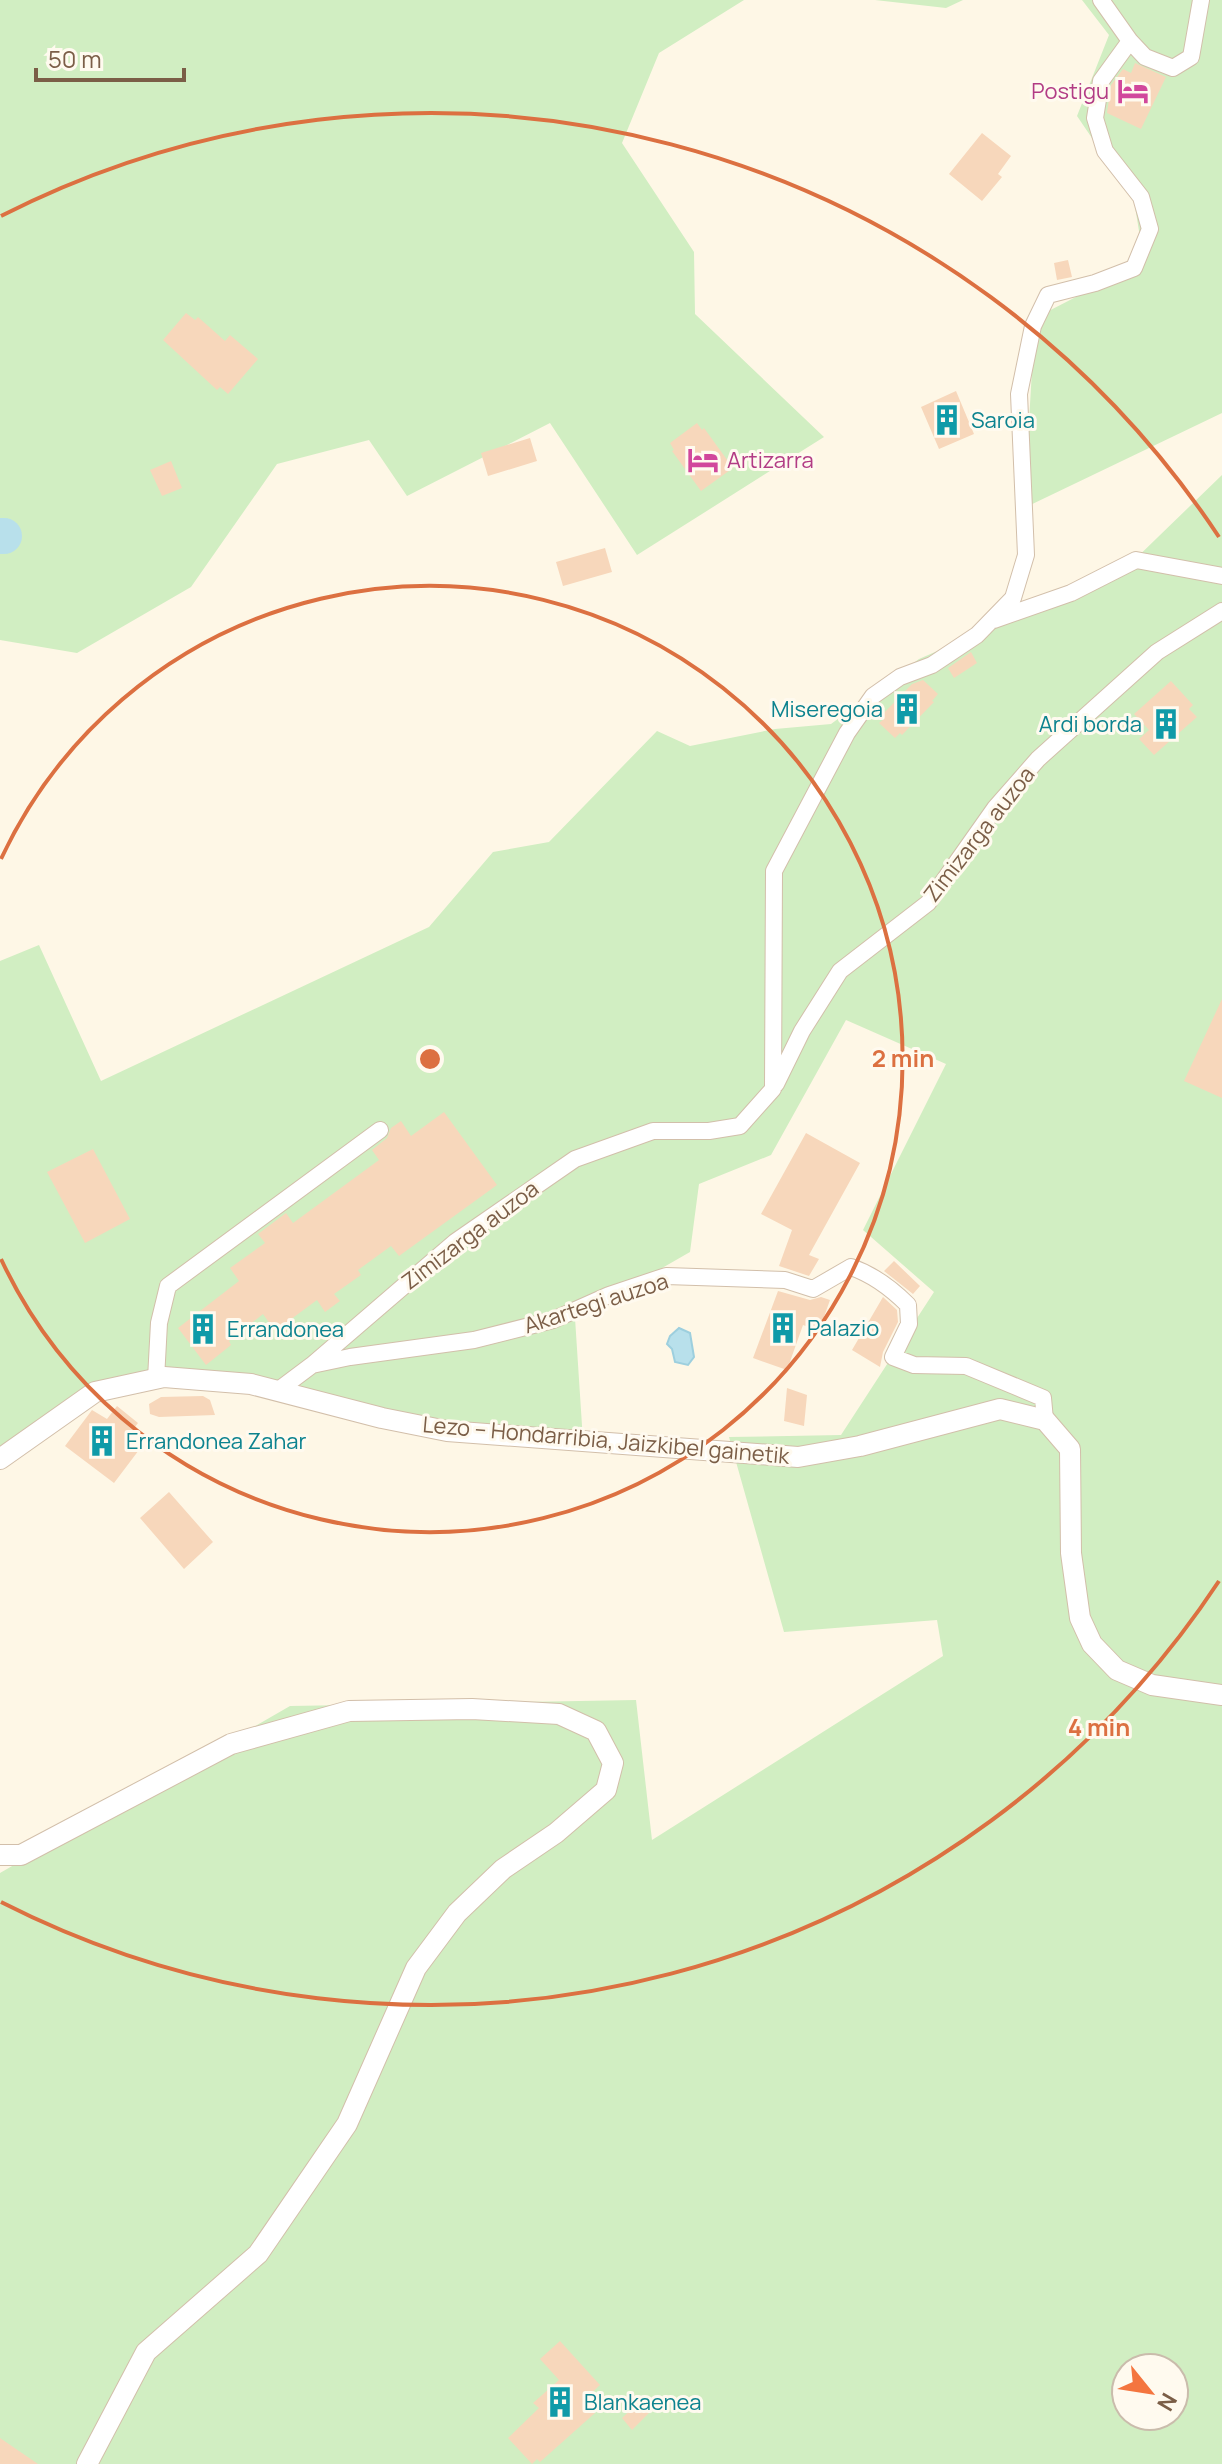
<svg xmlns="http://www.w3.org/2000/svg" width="1222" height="2464" font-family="Manrope,sans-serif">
  <rect width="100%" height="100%" fill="#fef7e6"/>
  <!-- green -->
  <path fill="#d1eec2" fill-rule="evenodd" d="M0,0H744L659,53L622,143L694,252L695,314L824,437L637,555L550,423L407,496L369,440L277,464L191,587L77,653L0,640Z
    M875,0H963L946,8Z
    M1082,0H1222V413L1024,508L1035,318L1144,262L1134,200L1077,116L1109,35Z
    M1222,475V2464H0V1873L290,1706L636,1700L652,1840L943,1656L937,1620L784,1632L729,1437L841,1435L934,1292L863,1230L946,1064L846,1020L771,1155L699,1184L690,1252L575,1318L583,1441L132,1376L0,1468V961L39,945L101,1081L429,927L493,852L549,842L657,731L690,746L775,729L831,724L919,659L1125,569ZM1126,2368H1174V2416H1126Z"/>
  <!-- water -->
  <path fill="#b8e0eb" stroke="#9dcfde" stroke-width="2" d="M679,1328L690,1333L694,1357L688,1365L675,1362L672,1349L667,1344L670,1336Z"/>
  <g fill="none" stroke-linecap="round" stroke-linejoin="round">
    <!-- river -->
    <path stroke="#b8e0eb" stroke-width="36" d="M0,536H4"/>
  </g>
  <!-- building -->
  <path fill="#f7d7bb" d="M1135,63L1166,77L1141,129L1107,113L1111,85L1123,69L1131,73Z
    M982,133L1011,156L998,174L1002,177L982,201L949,174Z
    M1068,260L1072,277L1057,280L1054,263Z
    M186,313L195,320L198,317L225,341L230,335L258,359L228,394L220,387L217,390L163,340Z
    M956,391L974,434L939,449L921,407Z
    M697,423L702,430L704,428L733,468L701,491L672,451L674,450L670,443Z
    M530,438L537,461L488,476L481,453Z
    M171,461L182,488L162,496L150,470Z
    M605,548L612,572L563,586L556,562Z
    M971,652L977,663L954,678L948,668Z
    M923,680L938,694L932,701L934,702L902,735L900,733L895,738L879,723L884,719L881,716L912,684Z
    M1171,681L1193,705L1189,709L1197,717L1154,755L1139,739L1149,730L1134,714Z
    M1222,999V1098L1184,1081Z
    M444,1112L497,1185L399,1256L391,1246L358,1270L361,1275L334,1294L340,1301L325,1312L317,1300L275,1331L263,1314L229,1341L231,1345L206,1365L178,1328L239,1281L230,1268L265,1243L258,1234L286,1213L293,1223L379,1160L372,1150L387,1138L391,1128L401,1121L411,1136Z
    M806,1133L860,1163L809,1255L819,1259L809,1276L779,1266L792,1230L761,1214Z
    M93,1149L130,1219L85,1243L47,1172Z
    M894,1261L920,1286L913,1294L884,1271Z
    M778,1291L810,1300L821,1297L830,1300L819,1331L803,1325L787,1370L753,1358Z
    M883,1297L897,1310L898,1322L883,1352L880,1367L852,1350Z
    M787,1388L807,1395L804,1426L784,1421Z
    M203,1396L210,1400L215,1415L159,1417L150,1414L149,1404L161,1397Z
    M117,1406L138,1423L128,1436L142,1446L114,1483L65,1446L92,1410L107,1419Z
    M169,1492L213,1542L184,1569L140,1518Z
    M560,2341L600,2385L584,2400L595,2413L540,2462L537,2459L532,2464L508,2438L539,2408L533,2403L559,2380L540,2359Z
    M643,2398L653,2409L632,2430L622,2418Z
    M0,2438L38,2464H0Z"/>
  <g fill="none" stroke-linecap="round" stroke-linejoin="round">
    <defs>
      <path id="minor" d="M1130,41L1145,57L1173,68L1191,57L1201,0
        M994,620L1071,593L1136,560L1222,576
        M776,1084L802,1031L840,971L928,903L995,808L1038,759L1157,652L1222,611
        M312,1365L455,1242L575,1159L653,1131H709L740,1126L773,1089L774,871L847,733L873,696L900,677L932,665L977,635L1013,598L1026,555L1019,394L1033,326L1048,295L1095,283L1134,268L1150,229L1141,197L1105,151L1095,118L1101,81L1130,41L1101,0
        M156,1379L159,1323L168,1286L380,1130
        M280,1389L312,1365L350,1357L474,1340L553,1320L609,1295L666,1276L785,1280L813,1289L851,1267C874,1275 891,1288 908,1305L909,1324L893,1357L914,1365L966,1366L1043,1398L1045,1420"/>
      <path id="tertiary" d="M0,1459L95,1392L164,1377L251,1384L382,1418L447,1431L798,1457L860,1446L1000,1409L1045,1420L1070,1449L1071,1553L1080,1618L1092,1644L1117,1670L1152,1685L1222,1695
        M0,1855H21L231,1744L349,1711L472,1709L559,1714L596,1731L613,1763L606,1790L556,1833L503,1869L457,1913L416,1968L347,2124L258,2254L146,2352L87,2464"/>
    </defs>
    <!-- minor casing -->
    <use href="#minor" stroke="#d2bfaa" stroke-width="18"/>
    <!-- tertiary casing -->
    <use href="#tertiary" stroke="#d2bfaa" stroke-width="22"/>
    <!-- minor -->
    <use href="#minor" stroke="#fff" stroke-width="16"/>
    <!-- tertiary -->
    <use href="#tertiary" stroke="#fff" stroke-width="20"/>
  </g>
  <!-- distance rings -->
  <g fill="none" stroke="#dc7041" stroke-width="4">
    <path d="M1 859A473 473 0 1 1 1 1259"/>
    <path d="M1219 1581A946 946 0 0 1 1 1902M1 216A946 946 0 0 1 1219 537"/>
  </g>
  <!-- icons -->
  <defs>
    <symbol id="hotel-bare" viewBox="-9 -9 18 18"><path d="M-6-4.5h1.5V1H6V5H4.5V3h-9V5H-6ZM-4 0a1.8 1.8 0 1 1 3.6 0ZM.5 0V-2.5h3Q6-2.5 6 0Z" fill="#d1479c" stroke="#fffaef" stroke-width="2.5" paint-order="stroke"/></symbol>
    <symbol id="building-bare" viewBox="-9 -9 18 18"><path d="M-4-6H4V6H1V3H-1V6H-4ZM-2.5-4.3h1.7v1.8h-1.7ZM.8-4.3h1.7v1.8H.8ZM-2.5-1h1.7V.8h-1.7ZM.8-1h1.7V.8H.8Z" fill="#0f9aa8" stroke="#fffaef" stroke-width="2.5" paint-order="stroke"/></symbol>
  </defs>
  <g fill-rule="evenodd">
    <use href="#hotel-bare" x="1111" y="69" width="44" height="44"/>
    <use href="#building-bare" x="925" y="398" width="44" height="44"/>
    <use href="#hotel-bare" x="681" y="438" width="44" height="44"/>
    <use href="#building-bare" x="885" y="687" width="44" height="44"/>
    <use href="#building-bare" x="1144" y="702" width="44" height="44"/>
    <use href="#building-bare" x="761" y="1306" width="44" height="44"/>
    <use href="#building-bare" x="181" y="1307" width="44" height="44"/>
    <use href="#building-bare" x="80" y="1419" width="44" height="44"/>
    <use href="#building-bare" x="538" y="2380" width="44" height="44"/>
  </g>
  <g text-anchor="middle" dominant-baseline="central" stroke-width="6" stroke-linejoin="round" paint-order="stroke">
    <!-- hotel labels -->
    <g font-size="22" fill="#b23c85" stroke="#fffaef" text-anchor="end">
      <text x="1109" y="91">Postigu</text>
      <text x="727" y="460" text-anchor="start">Artizarra</text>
    </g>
    <!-- culture labels -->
    <g font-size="22" fill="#0d838f" stroke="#fffaef" text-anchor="start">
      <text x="971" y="420">Saroia</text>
      <text x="883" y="709" text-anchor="end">Miseregoia</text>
      <text x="1142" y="724" text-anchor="end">Ardi borda</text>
      <text x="807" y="1328">Palazio</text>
      <text x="227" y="1329">Errandonea</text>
      <text x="126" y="1441">Errandonea Zahar</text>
      <text x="584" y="2402">Blankaenea</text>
    </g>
    <!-- street labels -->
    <g font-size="22" fill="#7b5e47" stroke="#fffaef">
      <text transform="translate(979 834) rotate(-52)">Zimizarga auzoa</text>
      <text transform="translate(470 1235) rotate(-37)">Zimizarga auzoa</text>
      <text transform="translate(596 1303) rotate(-18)">Akartegi auzoa</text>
      <text transform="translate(606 1440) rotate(5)">Lezo – Hondarribia, Jaizkibel gainetik</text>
    </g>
  </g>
  <circle cx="430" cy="1059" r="12" fill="#dc7041" stroke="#fffaef" stroke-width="4"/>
  <g font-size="24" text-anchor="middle" font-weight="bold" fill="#dc7041" stroke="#fffaef" stroke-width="6" stroke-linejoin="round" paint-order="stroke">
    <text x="903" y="1067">2 min</text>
    <text x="1099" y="1736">4 min</text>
  </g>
  <!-- north arrow -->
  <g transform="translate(1150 2392) rotate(120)"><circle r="38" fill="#fffaef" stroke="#cabcac" stroke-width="2"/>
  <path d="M0-6L14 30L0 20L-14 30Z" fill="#f4753f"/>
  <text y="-12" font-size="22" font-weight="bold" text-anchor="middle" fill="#7b5e47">N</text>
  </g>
  <!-- scale -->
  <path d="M36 68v12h148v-12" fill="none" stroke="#7b5e47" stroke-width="4"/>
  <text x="48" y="68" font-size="24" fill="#7b5e47" stroke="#fffaef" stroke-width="6" paint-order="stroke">50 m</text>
</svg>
